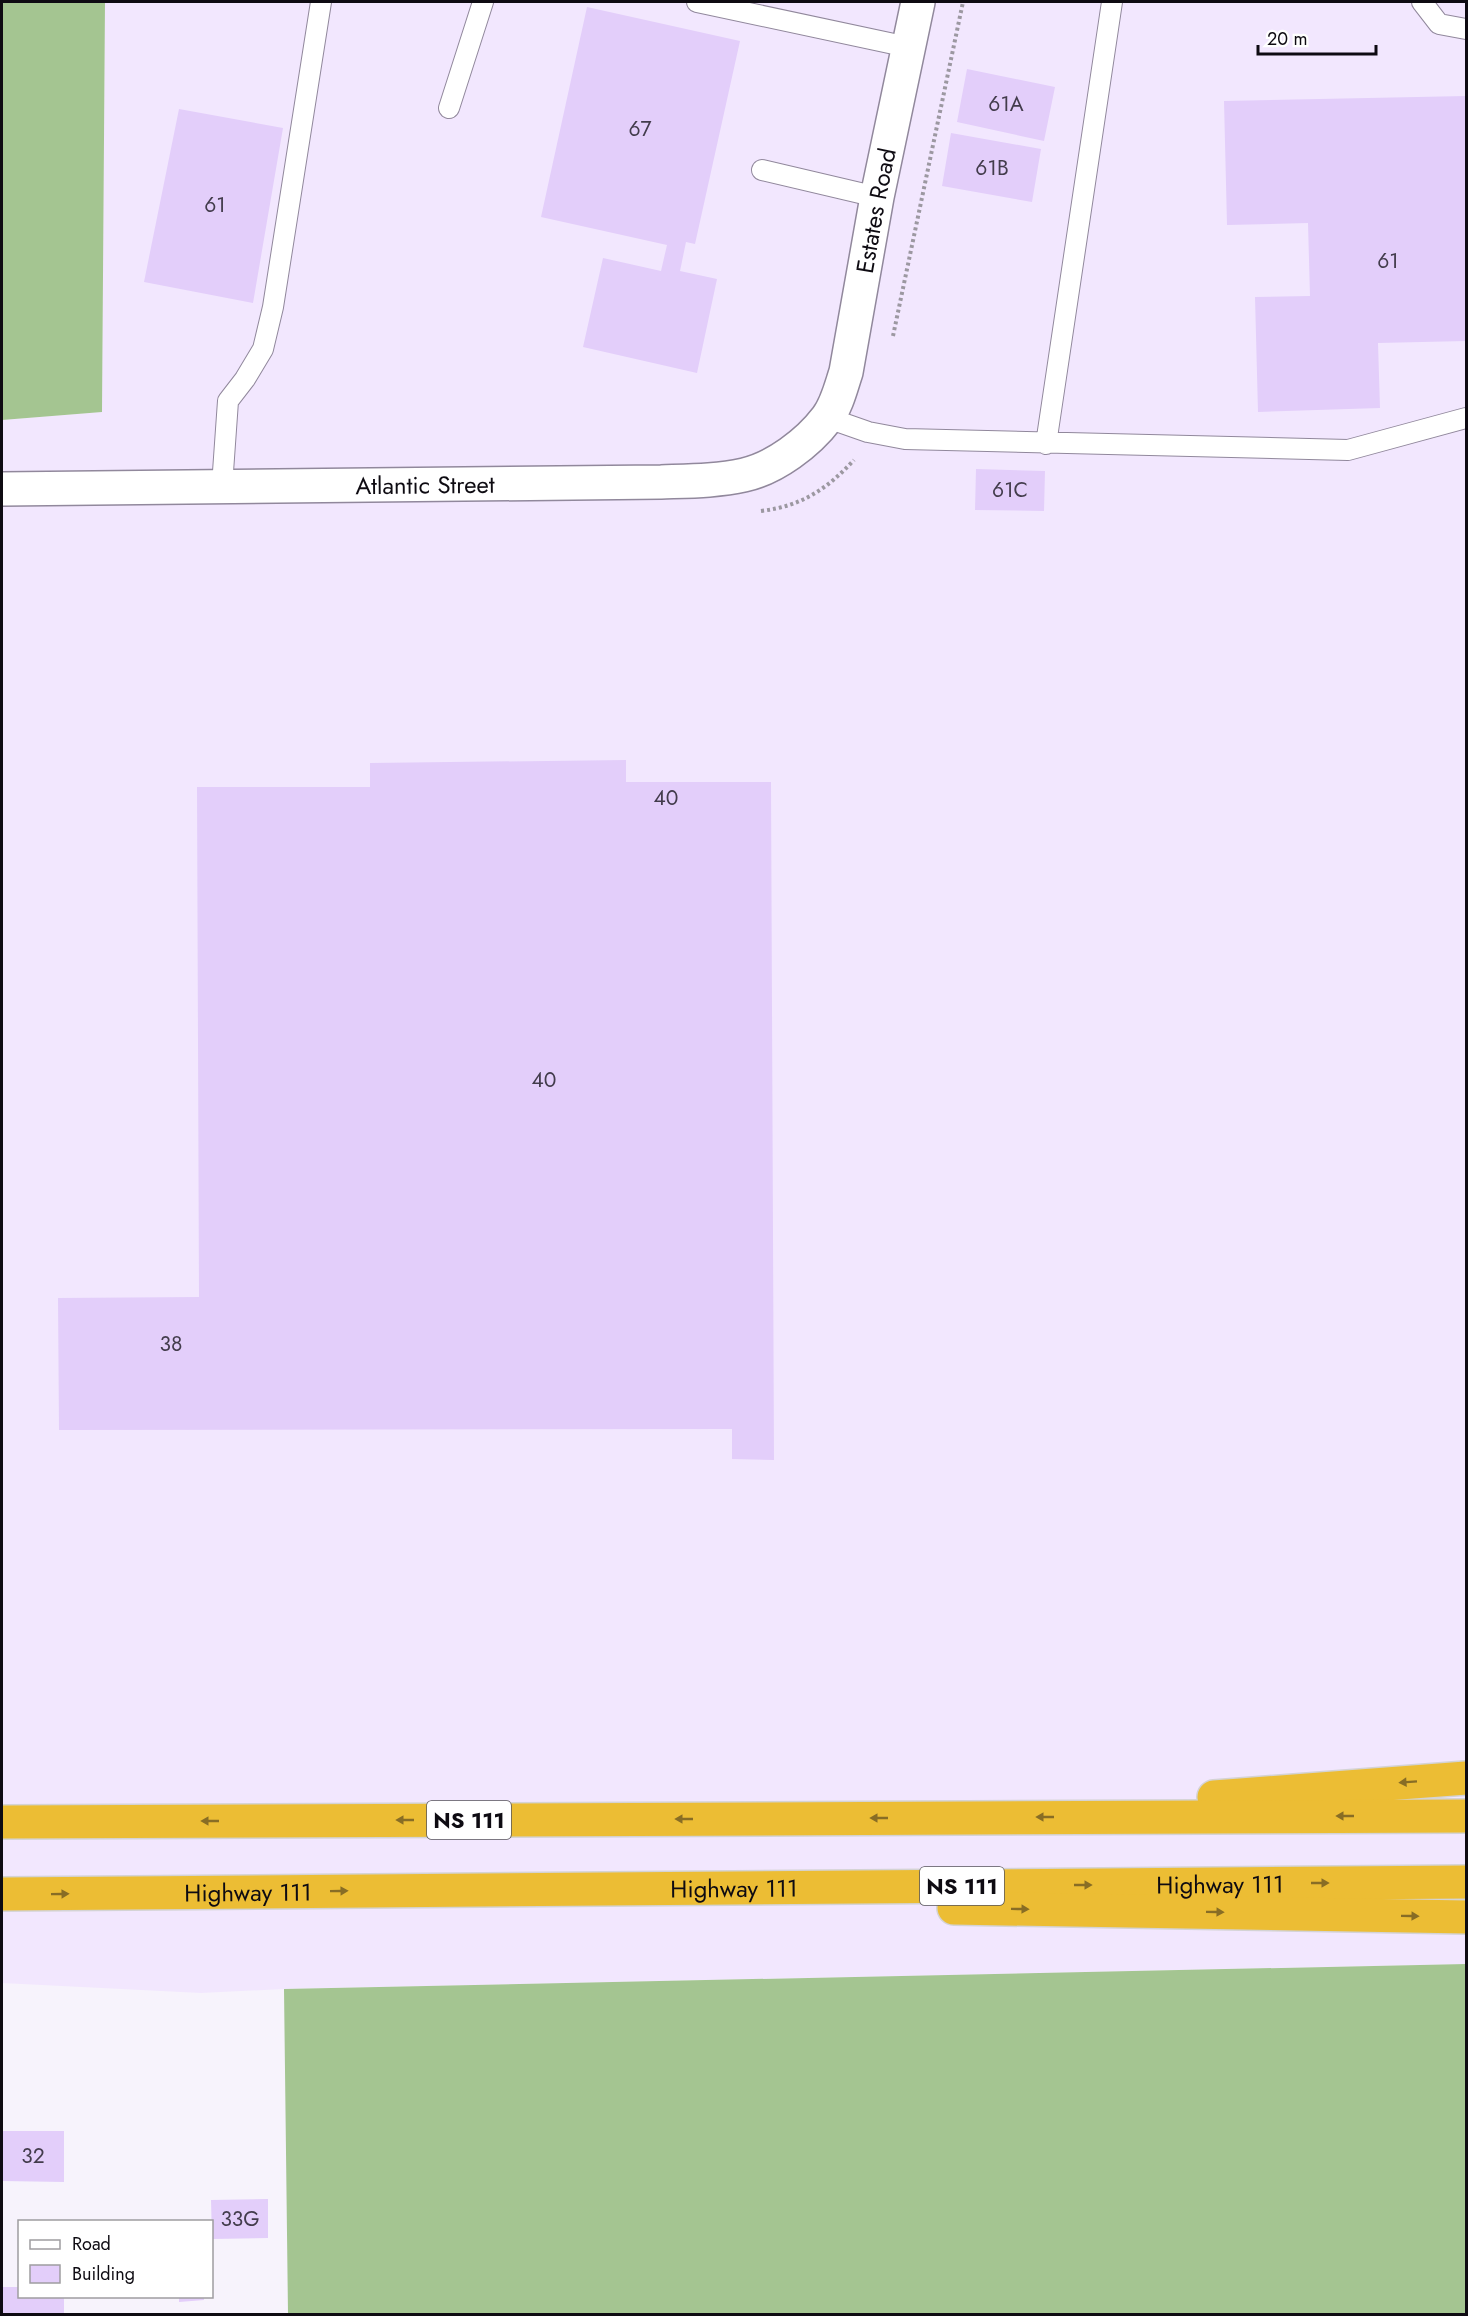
<svg xmlns="http://www.w3.org/2000/svg" width="1468" height="2316" font-family="Jost,sans-serif">
  <rect width="100%" height="100%" fill="#f7f3fc"/>
  <!-- built -->
  <path fill="#f2e7fe" d="M105,2H1466V1964L284,1989L201,1993L2,1983V420L102,412Z"/>
  <!-- forest -->
  <path fill="#a4c591" d="M2,2H105L102,412L2,420Z
    M1466,1964V2314H288L284,1989Z"/>
  <!-- building -->
  <path fill="#e3cefa" d="M587,7L740,41L695,244L686,242L680,271L717,279L697,373L583,347L603,258L661,271L667,245L541,217Z
    M967,69L1055,87L1044,141L957,122Z
    M1466,96V341L1378,343L1380,408L1258,412L1255,297L1310,296L1308,223L1227,225L1224,101Z
    M179,109L283,128L253,303L144,282Z
    M951,133L1041,149L1032,202L942,186Z
    M976,469L1045,471L1044,511L975,510Z
    M626,760V782H771L774,1460L732,1459V1429L59,1430L58,1298L199,1297L197,787H370V763Z
    M2,2131H64V2182L2,2181Z
    M268,2199V2238L212,2239L211,2200Z
    M2,2287H20V2296H64V2314H2Z
    M179,2296H204V2300L179,2302Z"/>
  <g fill="none" stroke-linecap="round" stroke-linejoin="round">
    <defs>
      <path id="lane" d="M697,2L908,47
        M1422,2L1439,24L1466,29
        M449,108L483,2
        M762,170L877,197
        M828,418L868,432L905,439L1348,450L1466,418
        M1046,444L1112,2
        M222,486L228,401L245,379L263,349L273,307L321,2"/>
      <g id="street">
        <path id="s1" d="M2,489L661,482C689,481 717,481 744,475C775,468 808,443 827,418C837,405 841,387 846,372L877,197L918,2"/>
      </g>
      <g id="highway">
        <path d="M1214,1797L1466,1778"/>
        <path d="M2,1822L1466,1816"/>
        <path id="s2" d="M2,1894L1466,1882"/>
        <path d="M954,1908L1466,1917"/>
      </g>
    </defs>
    <!-- lane casing -->
    <use href="#lane" stroke="#91889c" stroke-width="22"/>
    <!-- street casing -->
    <use href="#street" stroke="#91889c" stroke-width="36"/>
    <!-- highway casing -->
    <use href="#highway" stroke="#d4d3d4" stroke-width="36"/>
    <!-- path -->
    <path stroke="#9c98a1" stroke-width="4" stroke-dasharray="3 3" stroke-linecap="butt" d="M893,336L963,2
      M761,511C802,506 827,489 854,460"/>
    <!-- lane -->
    <use href="#lane" stroke="#fff" stroke-width="20"/>
    <!-- street -->
    <use href="#street" stroke="#fff" stroke-width="33"/>
    <!-- highway -->
    <use href="#highway" stroke="#ecbd34" stroke-width="33"/>
  </g>
  <!-- one-way arrows -->
  <defs><path id="oneway-solid" d="M-6-.8H1V-3.2L6.5 0L1 3.2V.8H-6Z" transform="scale(1.5)"/></defs>
  <g fill="#886d25">
    <use href="#oneway-solid" transform="translate(1408 1782) rotate(176)"/>
    <use href="#oneway-solid" transform="translate(1345 1816) rotate(180)"/>
    <use href="#oneway-solid" transform="translate(1045 1817) rotate(180)"/>
    <use href="#oneway-solid" transform="translate(879 1818) rotate(180)"/>
    <use href="#oneway-solid" transform="translate(684 1819) rotate(180)"/>
    <use href="#oneway-solid" transform="translate(405 1820) rotate(180)"/>
    <use href="#oneway-solid" transform="translate(210 1821) rotate(180)"/>
    <use href="#oneway-solid" transform="translate(1320 1883)"/>
    <use href="#oneway-solid" transform="translate(1083 1885)"/>
    <use href="#oneway-solid" transform="translate(339 1891) rotate(-1)"/>
    <use href="#oneway-solid" transform="translate(60 1894) rotate(-1)"/>
    <use href="#oneway-solid" transform="translate(1020 1909) rotate(1)"/>
    <use href="#oneway-solid" transform="translate(1215 1912) rotate(1)"/>
    <use href="#oneway-solid" transform="translate(1410 1916) rotate(1)"/>
  </g>
  <g text-anchor="middle" dominant-baseline="central" stroke-width="5" stroke-linejoin="round" paint-order="stroke">
    <!-- number labels -->
    <g font-size="21" fill="#433c4c">
      <text x="1006" y="104">61A</text>
      <text x="640" y="129">67</text>
      <text x="992" y="168">61B</text>
      <text x="215" y="205">61</text>
      <text x="1388" y="261">61</text>
      <text x="1010" y="490">61C</text>
      <text x="666" y="798">40</text>
      <text x="544" y="1080">40</text>
      <text x="171" y="1344">38</text>
      <text x="33" y="2156">32</text>
      <text x="240" y="2219">33G</text>
    </g>
    <!-- shield labels -->
    <g fill="#fff" stroke="#565459" stroke-width="1.5">
      <rect x="427" y="1801" width="84" height="38" rx="4.5"/>
      <rect x="920" y="1867" width="84" height="38" rx="4.5"/>
    </g>
    <g font-size="22" font-weight="bold" fill="#0e0b12">
      <text x="469" y="1820">NS 111</text>
      <text x="962" y="1886">NS 111</text>
    </g>
    <!-- street labels -->
    <g font-size="24" fill="#0e0b12" stroke="#fff">
      <text stroke="none"><textPath href="#s1" startOffset="1059">Estates Road</textPath></text>
      <text stroke="none"><textPath href="#s1" startOffset="423">Atlantic Street</textPath></text>
      <text stroke="none"><textPath href="#s2" startOffset="1218">Highway 111</textPath></text>
      <text stroke="none"><textPath href="#s2" startOffset="732">Highway 111</textPath></text>
      <text stroke="none"><textPath href="#s2" startOffset="246">Highway 111</textPath></text>
    </g>
  </g>
  <!-- border -->
  <rect width="1468" height="2316" fill="none" stroke="#0e0b12" stroke-width="6"/>
  <!-- legend -->
  <rect x="18" y="2220" width="195" height="78" fill="#ffffff" stroke="#9f9da0" stroke-width="1.5"/>
  <rect x="30" y="2240" width="30" height="9" fill="#ffffff" stroke="#9f9da0" stroke-width="1.5"/>
  <text x="72" y="2250" font-size="18" fill="#0e0b12">Road</text>
  <rect x="30" y="2265" width="30" height="18" fill="#e3cefa" stroke="#9f9da0" stroke-width="1.5"/>
  <text x="72" y="2280" font-size="18" fill="#0e0b12">Building</text>
  <!-- scale -->
  <path d="M1258 45v9h118v-9" fill="none" stroke="#0e0b12" stroke-width="3"/>
  <text x="1267" y="45" font-size="18" fill="#0e0b12" stroke="#ffffff" stroke-width="4.5" paint-order="stroke">20 m</text>
</svg>
